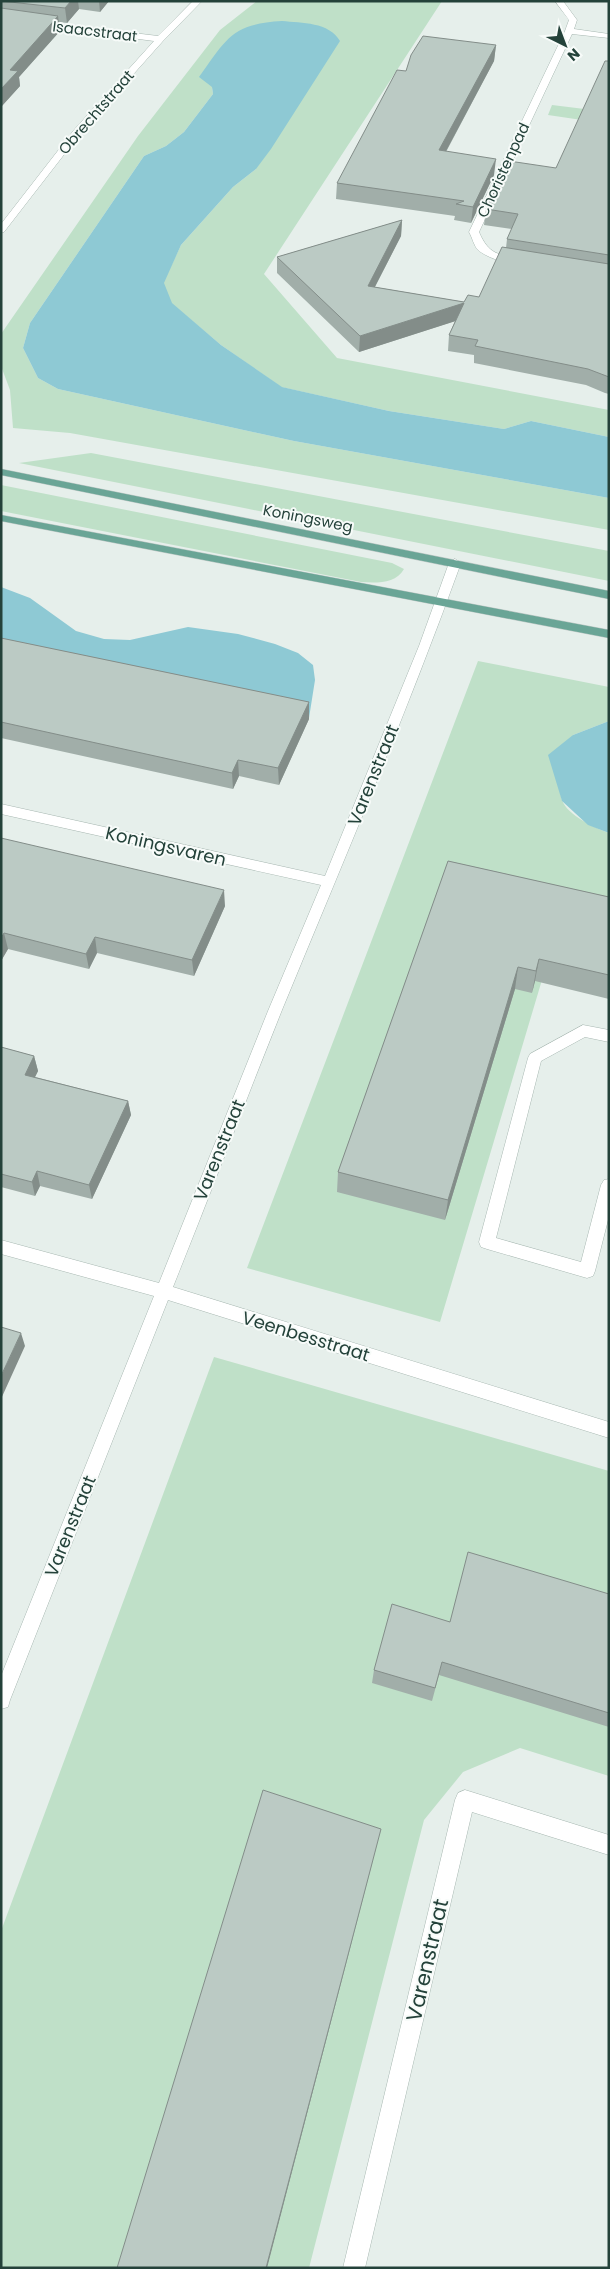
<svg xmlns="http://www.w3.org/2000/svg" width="610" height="2269" font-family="Poppins,sans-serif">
  <rect width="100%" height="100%" fill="#e6efeb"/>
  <!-- green -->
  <path fill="#bfe0c8" d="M257,1H442L264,274L337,358L609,410V437L531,421L504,429L389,411L281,387L221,345L171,303L163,283L181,245L233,187L256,169L212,87L213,94L184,132L166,146L144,156L30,323L23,348L38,378L58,389L294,441L609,498V530L70,433L13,428L10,390L1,366V334L138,136L220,30Z
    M552,105L609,112V124L548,115Z
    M91,453L609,551V581L19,463Z
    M1,485L392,563L404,569C396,584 376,583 361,582L1,511Z
    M478,661L609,687V721L573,735C569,750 556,787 562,800C567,815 595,828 609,833V905L567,896L440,1322L247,1268Z
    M214,1357L609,1471V1776L520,1748L463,1772L424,1820L309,2268H1V1931Z"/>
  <!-- water -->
  <path fill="#8ec9d4" d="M282,21C302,23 329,22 340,41L271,149L256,169L233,187L181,245L164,283L172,303L221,345L282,387L389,411L504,429L531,421L609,437V498L294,441L58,389L38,378L23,348L30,323L144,156L166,146L184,132L213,94L212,87L199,77C227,38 232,24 282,21Z
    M1,587L30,598L76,631L104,639L130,640L188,627L238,634L275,644L298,653L313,665L315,680L309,718L1,653Z
    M609,721V833L588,825L562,801L548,755L573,735Z"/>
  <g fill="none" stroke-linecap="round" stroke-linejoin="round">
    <defs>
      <path id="street" d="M193,1H202L163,41L80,134L4,232L1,233V224L74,130L154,41L1,21V17L158,36Z
        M555,1H563L577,20L574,29L609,34V38L572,34L479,232C489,255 498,254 520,259L522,261C513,268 486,257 478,250C474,246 472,237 469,232L565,31L569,20Z
        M455,559L461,563C406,715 343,862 282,1010C245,1102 210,1195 173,1287L609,1422V1438L168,1300L10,1700L8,1707L1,1709V1676L154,1296L1,1254V1240L159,1283L268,1011L321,885L1,814V804L325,876L419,646L449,563Z
        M583,1025L609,1030V1042L585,1037L541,1061L496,1238L581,1262L601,1185L604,1180L609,1179V1216L595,1271L593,1276L587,1278L487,1249L481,1247L479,1242L528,1058L530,1054Z
        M465,1790L609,1835V1855L472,1812L365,2268H343L455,1800L458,1793Z"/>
      <path id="primary" d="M1,469L609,591V599L1,475Z
        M1,515L609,630V638L1,521Z"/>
    </defs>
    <!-- street casing -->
    <use href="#street" stroke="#a8b8b2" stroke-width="1"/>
    <!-- primary casing -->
    <use href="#primary" stroke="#c2cac8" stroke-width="1"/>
    <!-- street -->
    <use href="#street" fill="#fff" fill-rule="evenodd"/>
    <!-- primary -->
    <use href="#primary" fill="#6aa596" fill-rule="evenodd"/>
  </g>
  <!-- wall -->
  <path fill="#a1aea9" d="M1,1H109L100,12L79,9L67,23L59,22L60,31L19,77L20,86L1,107Z
    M496,45L494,61L446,152L494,175L471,223L454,220L455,216L336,199L337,183L406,71Z
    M609,61V394L605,393L586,385L474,363V355L448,351L449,335L455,321L359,352L277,273V257L402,220L401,236L375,287L464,302L479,297L506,248L507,239L512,229L484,225L486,209L556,168Z
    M1,638L309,702V719L279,785L239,776L233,789L1,738Z
    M1,838L225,906L194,976L97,953L89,969L8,949L1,961Z
    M448,861L609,897V999L535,981L532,993L515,989L445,1220L337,1192L338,1172Z
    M1,1047L34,1056L38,1071L35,1077L128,1101L131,1115L92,1199L40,1186L35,1196L1,1187Z
    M609,1594V1727L439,1675L432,1701L372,1683L374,1670L450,1622Z"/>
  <!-- shaded-wall -->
  <path fill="#838d89" d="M71,1H78L79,9L67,23L65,8Z
    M99,1H109L100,12Z
    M58,16L60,31L19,77L20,86L1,107V89L10,70Z
    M496,45L494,61L438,166L439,150Z
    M496,159L494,175L471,223L473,207Z
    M402,220L401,236L367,302L368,286Z
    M464,303L462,319L359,352L360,336Z
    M309,702V719L279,785L278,768Z
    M238,760L239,776L233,789L232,773Z
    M224,890L225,906L194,976L192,960Z
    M4,933L8,949L1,961V938Z
    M95,937L97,953L89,969L86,954Z
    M539,959L535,981L532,993L536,971Z
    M518,967L515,989L445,1220L448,1200Z
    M34,1056L38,1071L29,1089L25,1075Z
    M128,1101L131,1115L92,1199L89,1185Z
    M37,1171L40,1186L35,1196L32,1182Z
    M21,1333L25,1346L1,1399V1376Z
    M381,1829L267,2268H266Z"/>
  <!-- building -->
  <path fill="#bbcac4" stroke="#838d89" d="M1,1H71L65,8Z
    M1,8L58,16L10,70L18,71L1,89Z
    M423,36L496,45L439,150L496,159L473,207L456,204L464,201L337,183L397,70L406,71L411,55Z
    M605,61H609V255L507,239L518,214L486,209L509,161L556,168Z
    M402,220L368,286L464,302L468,295L479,297L502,247L609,264V377L588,369L475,346L478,340L449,335L464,303L360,336L277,257Z
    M1,638L309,702L278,768L238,760L232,773L1,722Z
    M1,838L224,890L192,960L95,937L86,954L4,933L1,938Z
    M448,861L609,897V975L539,959L536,971L518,967L448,1200L338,1172Z
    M1,1047L34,1056L25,1075L128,1101L89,1185L37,1171L32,1182L1,1174Z
    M1,1327L21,1333L1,1376Z
    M468,1552L609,1594V1713L442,1662L435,1688L374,1670L392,1604L450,1622Z
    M263,1790L381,1829L266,2268H117Z"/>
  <g text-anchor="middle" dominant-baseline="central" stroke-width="4" stroke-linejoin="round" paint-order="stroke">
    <!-- far-street labels -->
    <g font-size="15" fill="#24423a" stroke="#f7fbf9">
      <text transform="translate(95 31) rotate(7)">Isaacstraat</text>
      <text transform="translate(96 112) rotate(-49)">Obrechtstraat</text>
      <text transform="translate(503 170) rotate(-65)">Choristenpad</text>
      <text transform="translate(308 518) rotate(11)">Koningsweg</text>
    </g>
    <!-- street labels -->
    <g font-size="18" fill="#24423a" stroke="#f7fbf9">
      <text transform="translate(373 775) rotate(-68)">Varenstraat</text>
      <text transform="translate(166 846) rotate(13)">Koningsvaren</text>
      <text transform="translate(219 1150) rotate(-68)">Varenstraat</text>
      <text transform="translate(306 1336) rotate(17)">Veenbesstraat</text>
      <text transform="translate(70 1526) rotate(-68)">Varenstraat</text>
    </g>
    <!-- near-street labels -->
    <g font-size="21" fill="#24423a" stroke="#f7fbf9">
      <text transform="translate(427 1960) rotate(-77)">Varenstraat</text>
    </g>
  </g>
  <!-- border -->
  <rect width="610" height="2269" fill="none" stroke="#24423a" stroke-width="5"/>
  <!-- north arrow -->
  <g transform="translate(565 45) rotate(138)" stroke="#f7fbf9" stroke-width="4" paint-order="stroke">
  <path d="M0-4L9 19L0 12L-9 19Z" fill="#24423a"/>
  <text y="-8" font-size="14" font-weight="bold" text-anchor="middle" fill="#24423a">N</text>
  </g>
</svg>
